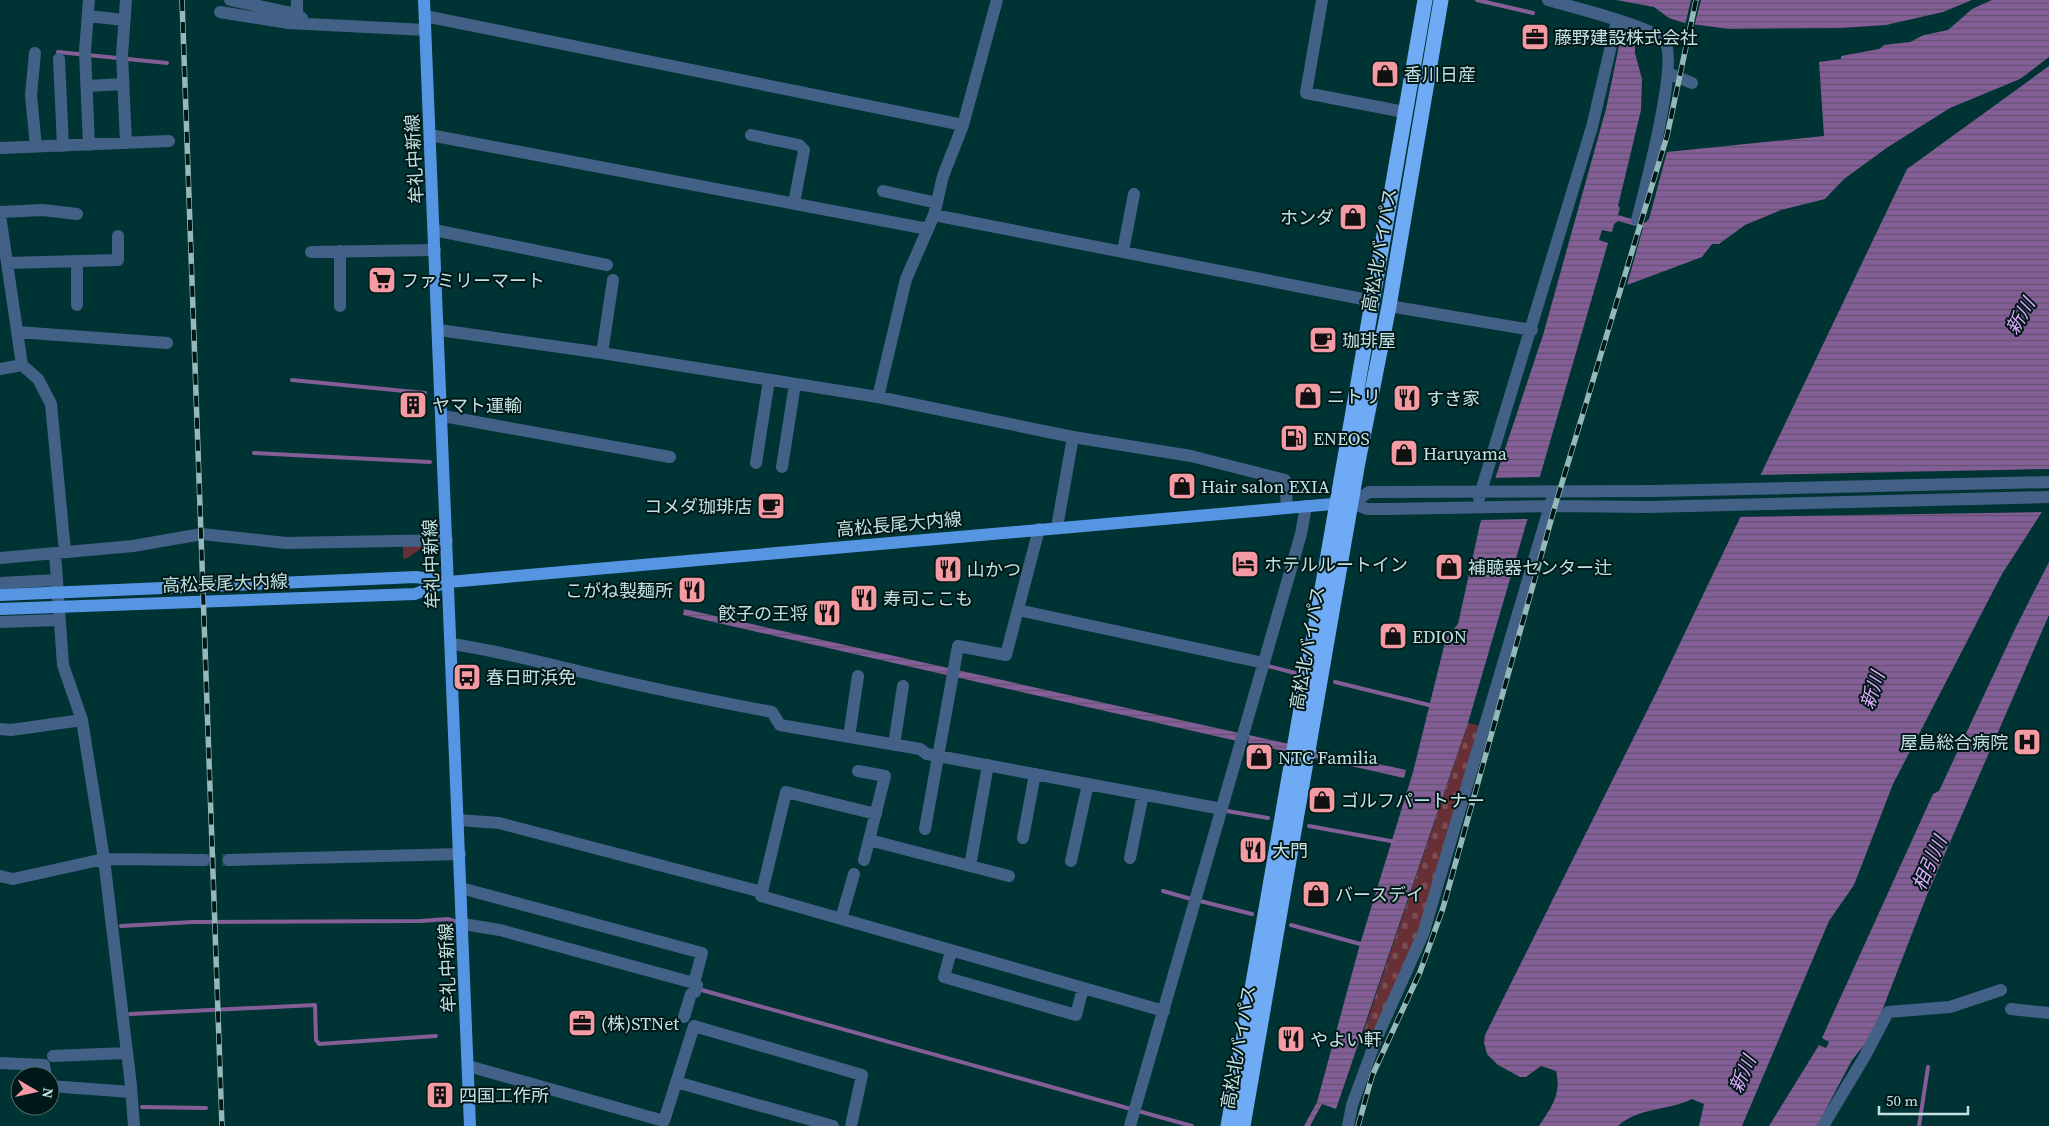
<svg xmlns="http://www.w3.org/2000/svg" width="2049" height="1126" font-family="'Source Serif 4','Noto Sans JP',serif">
  <defs>
    <pattern id="cemetery-stones" width="16" height="16" patternUnits="userSpaceOnUse" patternTransform="scale(1.25)"><rect width="16" height="16" fill="#673036"/><path d="M2 7V4a2 2 0 0 1 4 0v3zM10 15v-3a2 2 0 0 1 4 0v3z" fill="#7b4e53"/></pattern>
    <pattern id="water-rules" width="6" height="5" patternUnits="userSpaceOnUse" patternTransform="scale(1.25)"><rect width="6" height="5" fill="#845e96"/><path d="M0 2.5h6" fill="none" stroke="#635271"/></pattern>
  </defs>
  <rect width="100%" height="100%" fill="#033"/>
  <!-- grass -->
  <path fill="#673036" d="M429,543L406,559L403,558V544Z"/>
  <!-- cemetery -->
  <path fill="url(#cemetery-stones)" d="M1468,723L1481,726L1419,934L1372,1036L1363,1033Z"/>
  <!-- water -->
  <path fill="url(#water-rules)" d="M1616,0H1972L1943,12L1886,25L1841,28L1729,29L1684,23L1669,18L1654,7Z
    M1992,0H2049V57L2020,79L1950,108L1888,147L1844,179L1825,199L1781,210L1745,225L1719,244H1712L1702,257L1627,285L1643,228L1618,221L1614,224L1612,232L1602,230L1599,240L1608,243L1468,723L1336,1109L1322,1104L1310,1126H1304L1317,1102L1360,944L1413,772L1446,638L1458,624L1480,524L1543,335L1606,109L1621,36L1625,35L1635,38V53L1642,79L1641,110L1618,206L1620,208L1618,215L1645,223L1649,219L1667,152L1824,136L1819,62L1841,59V56L1879,49L1884,45L1910,42L1924,35L1948,30L1972,9Z
    M2049,66V501L2002,574L1893,784L1854,885L1829,921L1742,1126H1699L1704,1104L1692,1099C1669,1111 1638,1107 1618,1126H1539C1551,1107 1562,1095 1556,1071L1541,1066L1526,1077H1520L1498,1065L1487,1054L1484,1043L1485,1035L1658,689L1907,169Z
    M2049,562V615L1927,895L1873,1034L1852,1060L1817,1126H1769L1819,1045L1826,1048L1829,1042L1822,1038L1933,794L1939,791L2015,629Z
    M684,609L1239,733L1237,741L683,615Z
    M1249,735L1406,770L1404,778L1248,743Z"/>
  <!-- pier -->
  <path fill="#033" d="M1691,0H1701L1694,27L1685,25Z
    M2049,469V506L2045,512L1736,517L1756,475Z
    M1542,477L1530,519L1479,520L1492,478Z"/>
  <g fill="none" stroke-linecap="round" stroke-linejoin="round">
    <!-- stream -->
    <path stroke="#845e96" stroke-width="4" d="M1477,0L1533,13
      M58,52L167,63
      M292,380L425,393
      M254,453L430,462
      M1268,666L1295,673
      M1335,682L1433,706
      M1227,811L1268,818
      M1309,826L1396,842
      M1163,891L1191,899
      M1200,901L1252,914
      M1291,925L1364,945
      M121,926L193,922L420,921L448,919L460,923
      M698,989L1192,1126
      M130,1014L315,1005L316,1040L319,1044L436,1036
      M142,1107L206,1108
      M1919,1126L1928,1067"/>
    <!-- minor-tunnel -->
    <path stroke="#1d4d4d" stroke-width="12" stroke-dasharray="12 6" stroke-linecap="butt" d="M204,860H229"/>
    <!-- minor -->
    <path stroke="#436187" stroke-width="12" d="M89,0L85,51L89,145
      M126,0L122,55L126,143
      M230,0L297,14
      M297,0V14L302,18
      M1322,0L1306,93L1404,112
      M1548,0C1569,6 1653,27 1664,40C1680,60 1644,192 1637,220
      M220,12L288,23L425,30
      M88,16L124,20
      M425,16L963,125
      M35,53L31,95L36,147
      M59,59L63,146
      M1668,73L1692,83
      M87,86L123,84
      M430,135L928,229
      M751,135L799,145L804,150L794,203
      M0,148L169,141
      M883,191L937,203
      M0,212L43,210L77,214
      M0,215L22,365L38,379L51,404L65,552
      M934,215L1373,301
      M434,230L607,265
      M340,251V306
      M1123,251L1134,194
      M311,252L435,250
      M77,261V305
      M7,263L118,260V236
      M1389,306L1532,330
      M439,330L602,353L878,397L906,279L934,215L943,176L963,125L997,0
      M17,332L167,343
      M602,353L613,280
      M0,369L22,365
      M878,397L1073,437L1057,527
      M443,416L670,457
      M1073,437L1191,456L1285,480L1287,507
      M756,463L769,380
      M782,467L795,384
      M1479,498L1592,127L1617,20
      M1352,503L1369,492L1654,491L2049,482
      M1352,503L1367,509H1387L1555,506L1648,507L2049,497
      M55,553L63,665L82,720L104,859L131,1086L134,1126
      M0,558L133,546L202,534L286,543L447,540
      M0,583L56,580
      M1018,610L1264,663
      M0,622L59,620
      M451,644C496,650 538,662 582,672C645,687 708,700 772,712L780,725L920,749L927,754L1222,809
      M0,729L11,730L82,720
      M849,737L858,676
      M894,745L903,686
      M988,765L970,866L1009,876
      M858,771L885,776L869,840L970,866
      M876,814L786,792L761,896L1164,1011
      M459,820L499,823L762,892
      M925,829L958,646L1006,655L1039,529
      M1023,838L1035,774
      M1130,858L1143,794
      M229,860L460,854
      M864,860L869,840
      M1071,861L1088,784
      M0,876L13,879L104,859L204,860
      M461,888L702,953L694,983L500,930L463,924
      M841,919L854,874
      M951,951L944,977L1076,1015L1083,988
      M2011,1009L2049,1013
      M684,1017L691,994L695,992L697,985L694,983
      M53,1056L127,1053
      M0,1063L44,1065L46,1076
      M468,1066L664,1121L694,1026L862,1075L851,1126
      M676,1082L833,1126
      M50,1086L131,1092
      M1130,1126L1301,534L1306,506
      M1348,1126L1352,1105L1377,1037L1423,934L1552,499
      M1823,1126L1865,1056L1888,1012L1950,1007L2001,990"/>
    <!-- major -->
    <path stroke="#5695e2" stroke-width="12" d="M424,0L470,1126
      M0,595L416,577L449,582L1344,503
      M0,609L415,594L446,582"/>
    <!-- highway -->
    <path stroke="#6faaf4" stroke-width="15" d="M1228,1126L1425,0
      M1243,1126L1358,462L1389,306L1441,0"/>
    <defs>
      <path id="rail" d="M182,0L222,1126
        M1358,1126L1372,1076L1420,972L1443,908L1555,506L1667,136L1696,0"/>
    </defs>
    <!-- rail casing -->
    <use href="#rail" stroke="#95b8b8" stroke-width="5.5"/>
    <!-- rail -->
    <use href="#rail" stroke="#001818" stroke-width="4" stroke-dasharray="11" stroke-linecap="butt"/>
  </g>
  <!-- icons -->
  <defs>
    <symbol id="office-square" viewBox="-11 -11 22 22"><rect x="-9" y="-9" width="18" height="18" rx="4" fill="#f49aa2" stroke="#001818"/><path d="M-6-3h4V-5.5h4V-3h4V5H-6ZM-1-4.5V-3h2v-1.5ZM-6 0V1H6V0Z" fill="#111"/></symbol>
    <symbol id="shop-square" viewBox="-11 -11 22 22"><rect x="-9" y="-9" width="18" height="18" rx="4" fill="#f49aa2" stroke="#001818"/><path d="M-5-2.5h2.3a2.7 3.5 0 0 1 5.4 0H5L5.5 6h-11ZM-1.5-2.5h3a1.5 2.3 0 0 0-3 0Z" fill="#111"/></symbol>
    <symbol id="supermarket-square" viewBox="-11 -11 22 22"><rect x="-9" y="-9" width="18" height="18" rx="4" fill="#f49aa2" stroke="#001818"/><path d="M-6-5.5h2.5l.6 2H6L4.5 2H-2.5L-4.4-4H-6ZM-1.5 3.2a1.3 1.3 0 1 0 .1 0ZM3 3.2a1.3 1.3 0 1 0 .1 0Z" fill="#111"/></symbol>
    <symbol id="cafe-square" viewBox="-11 -11 22 22"><rect x="-9" y="-9" width="18" height="18" rx="4" fill="#f49aa2" stroke="#001818"/><path d="M-5.5-4.5H6V0H3Q3 3.5 0 3.5H-2.5Q-5.5 3.5-5.5 0ZM3-3.2v2h1.7v-2ZM-6 4.5H4V6H-6Z" fill="#111"/></symbol>
    <symbol id="restaurant-square" viewBox="-11 -11 22 22"><rect x="-9" y="-9" width="18" height="18" rx="4" fill="#f49aa2" stroke="#001818"/><path d="M-5-6h1v4h1v-4h1v4h1v-4h1v5L-1.5 .5V6h-2V.5L-5-1ZM5-6V6H3V1.5H1.5Q1.5-4 5-6Z" fill="#111"/></symbol>
    <symbol id="building-square" viewBox="-11 -11 22 22"><rect x="-9" y="-9" width="18" height="18" rx="4" fill="#f49aa2" stroke="#001818"/><path d="M-4-6H4V6H1V3H-1V6H-4ZM-2.5-4.3h1.7v1.8h-1.7ZM.8-4.3h1.7v1.8H.8ZM-2.5-1h1.7V.8h-1.7ZM.8-1h1.7V.8H.8Z" fill="#111"/></symbol>
    <symbol id="fuel-square" viewBox="-11 -11 22 22"><rect x="-9" y="-9" width="18" height="18" rx="4" fill="#f49aa2" stroke="#001818"/><path d="M-5.5-6h7V0h2V4h1.3V-2.5L3-4.5l.8-.8L6-3V5H2.5V1h-1V6h-7ZM-4.2-4.7v3.2H.2V-4.7Z" fill="#111"/></symbol>
    <symbol id="hotel-square" viewBox="-11 -11 22 22"><rect x="-9" y="-9" width="18" height="18" rx="4" fill="#f49aa2" stroke="#001818"/><path d="M-6-4.5h1.5V1H6V5H4.5V3h-9V5H-6ZM-4 0a1.8 1.8 0 1 1 3.6 0ZM.5 0V-2.5h3Q6-2.5 6 0Z" fill="#111"/></symbol>
    <symbol id="bus-square" viewBox="-11 -11 22 22"><rect x="-9" y="-9" width="18" height="18" rx="4" fill="#f49aa2" stroke="#001818"/><path d="M-5-6H5V4H4V6H2V4H-2V6H-4V4H-5ZM-3.5-4V0h7V-4ZM-3.5 1.2v1.5H-2V1.2ZM2 1.2v1.5H3.5V1.2Z" fill="#111"/></symbol>
    <symbol id="hospital-square" viewBox="-11 -11 22 22"><rect x="-9" y="-9" width="18" height="18" rx="4" fill="#f49aa2" stroke="#001818"/><path d="M-5-5h3v3.5h4V-5h3V5h-3V1.5h-4V5h-3Z" fill="#111"/></symbol>
  </defs>
  <g fill-rule="evenodd">
    <use href="#office-square" x="1519" y="21" width="32" height="32"/>
    <use href="#shop-square" x="1369" y="58" width="32" height="32"/>
    <use href="#shop-square" x="1337" y="201" width="32" height="32"/>
    <use href="#supermarket-square" x="366" y="264" width="32" height="32"/>
    <use href="#cafe-square" x="1307" y="324" width="32" height="32"/>
    <use href="#shop-square" x="1292" y="380" width="32" height="32"/>
    <use href="#restaurant-square" x="1391" y="382" width="32" height="32"/>
    <use href="#building-square" x="397" y="389" width="32" height="32"/>
    <use href="#fuel-square" x="1278" y="422" width="32" height="32"/>
    <use href="#shop-square" x="1388" y="437" width="32" height="32"/>
    <use href="#shop-square" x="1166" y="470" width="32" height="32"/>
    <use href="#cafe-square" x="755" y="490" width="32" height="32"/>
    <use href="#hotel-square" x="1229" y="548" width="32" height="32"/>
    <use href="#shop-square" x="1433" y="551" width="32" height="32"/>
    <use href="#restaurant-square" x="932" y="553" width="32" height="32"/>
    <use href="#restaurant-square" x="676" y="574" width="32" height="32"/>
    <use href="#restaurant-square" x="848" y="582" width="32" height="32"/>
    <use href="#restaurant-square" x="811" y="597" width="32" height="32"/>
    <use href="#shop-square" x="1377" y="620" width="32" height="32"/>
    <use href="#bus-square" x="451" y="661" width="32" height="32"/>
    <use href="#hospital-square" x="2011" y="726" width="32" height="32"/>
    <use href="#shop-square" x="1243" y="741" width="32" height="32"/>
    <use href="#shop-square" x="1306" y="784" width="32" height="32"/>
    <use href="#restaurant-square" x="1237" y="834" width="32" height="32"/>
    <use href="#shop-square" x="1300" y="878" width="32" height="32"/>
    <use href="#office-square" x="566" y="1007" width="32" height="32"/>
    <use href="#restaurant-square" x="1275" y="1023" width="32" height="32"/>
    <use href="#building-square" x="424" y="1079" width="32" height="32"/>
  </g>
  <g text-anchor="middle" dominant-baseline="central" stroke-width="4" stroke-linejoin="round" paint-order="stroke">
    <!-- poi labels -->
    <g font-size="18" fill="#c3e1e1" stroke="#001818" text-anchor="start">
      <text x="1554" y="37">藤野建設株式会社</text>
      <text x="1404" y="74">香川日産</text>
      <text x="1334" y="217" text-anchor="end">ホンダ</text>
      <text x="401" y="280">ファミリーマート</text>
      <text x="1342" y="340">珈琲屋</text>
      <text x="1327" y="396">ニトリ</text>
      <text x="1426" y="398">すき家</text>
      <text x="432" y="405">ヤマト運輸</text>
      <text x="1313" y="438">ENEOS</text>
      <text x="1423" y="453">Haruyama</text>
      <text x="1201" y="486">Hair salon EXIA</text>
      <text x="752" y="506" text-anchor="end">コメダ珈琲店</text>
      <text x="1264" y="564">ホテルルートイン</text>
      <text x="1468" y="567">補聴器センター辻</text>
      <text x="967" y="569">山かつ</text>
      <text x="673" y="590" text-anchor="end">こがね製麺所</text>
      <text x="883" y="598">寿司ここも</text>
      <text x="808" y="613" text-anchor="end">餃子の王将</text>
      <text x="1412" y="636">EDION</text>
      <text x="486" y="677">春日町浜免</text>
      <text x="2008" y="742" text-anchor="end">屋島総合病院</text>
      <text x="1278" y="757">NTC Familia</text>
      <text x="1341" y="800">ゴルフパートナー</text>
      <text x="1272" y="850">大門</text>
      <text x="1335" y="894">バースデイ</text>
      <text x="601" y="1023">(株)STNet</text>
      <text x="1310" y="1039">やよい軒</text>
      <text x="459" y="1095">四国工作所</text>
    </g>
    <!-- street labels -->
    <g font-size="18" fill="#c3e1e1" stroke="#001818">
      <text transform="translate(414 159) rotate(-93)">牟礼中新線</text>
      <text transform="translate(1379 250) rotate(-80)">高松北バイパス</text>
      <text transform="translate(899 524) rotate(-5)">高松長尾大内線</text>
      <text transform="translate(431 564) rotate(-92)">牟礼中新線</text>
      <text transform="translate(225 583) rotate(-2)">高松長尾大内線</text>
      <text transform="translate(1307 648) rotate(-80)">高松北バイパス</text>
      <text transform="translate(447 968) rotate(-92)">牟礼中新線</text>
      <text transform="translate(1238 1047) rotate(-80)">高松北バイパス</text>
    </g>
    <!-- water labels -->
    <g font-size="19" font-style="italic" fill="#e2abfd" stroke="#001818">
      <text transform="translate(2020 316) rotate(-60)">新川</text>
      <text transform="translate(1872 690) rotate(-72)">新川</text>
      <text transform="translate(1929 863) rotate(-66)">相引川</text>
      <text transform="translate(1742 1074) rotate(-66)">新川</text>
    </g>
  </g>
  <!-- north arrow -->
  <g transform="translate(35 1091) rotate(99)"><circle r="24" fill="#001818" stroke="#4e6868"/>
  <path d="M0-4L9 19L0 12L-9 19Z" fill="#f49aa2"/>
  <text y="-8" font-size="14" font-weight="bold" text-anchor="middle" fill="#c3e1e1">N</text>
  </g>
  <!-- scale -->
  <path d="M1879 1106v8h89v-8" fill="none" stroke="#c3e1e1" stroke-width="2.5"/>
  <text x="1886" y="1106" font-size="15" fill="#c3e1e1" stroke="#001818" stroke-width="4" paint-order="stroke">50 m</text>
</svg>
